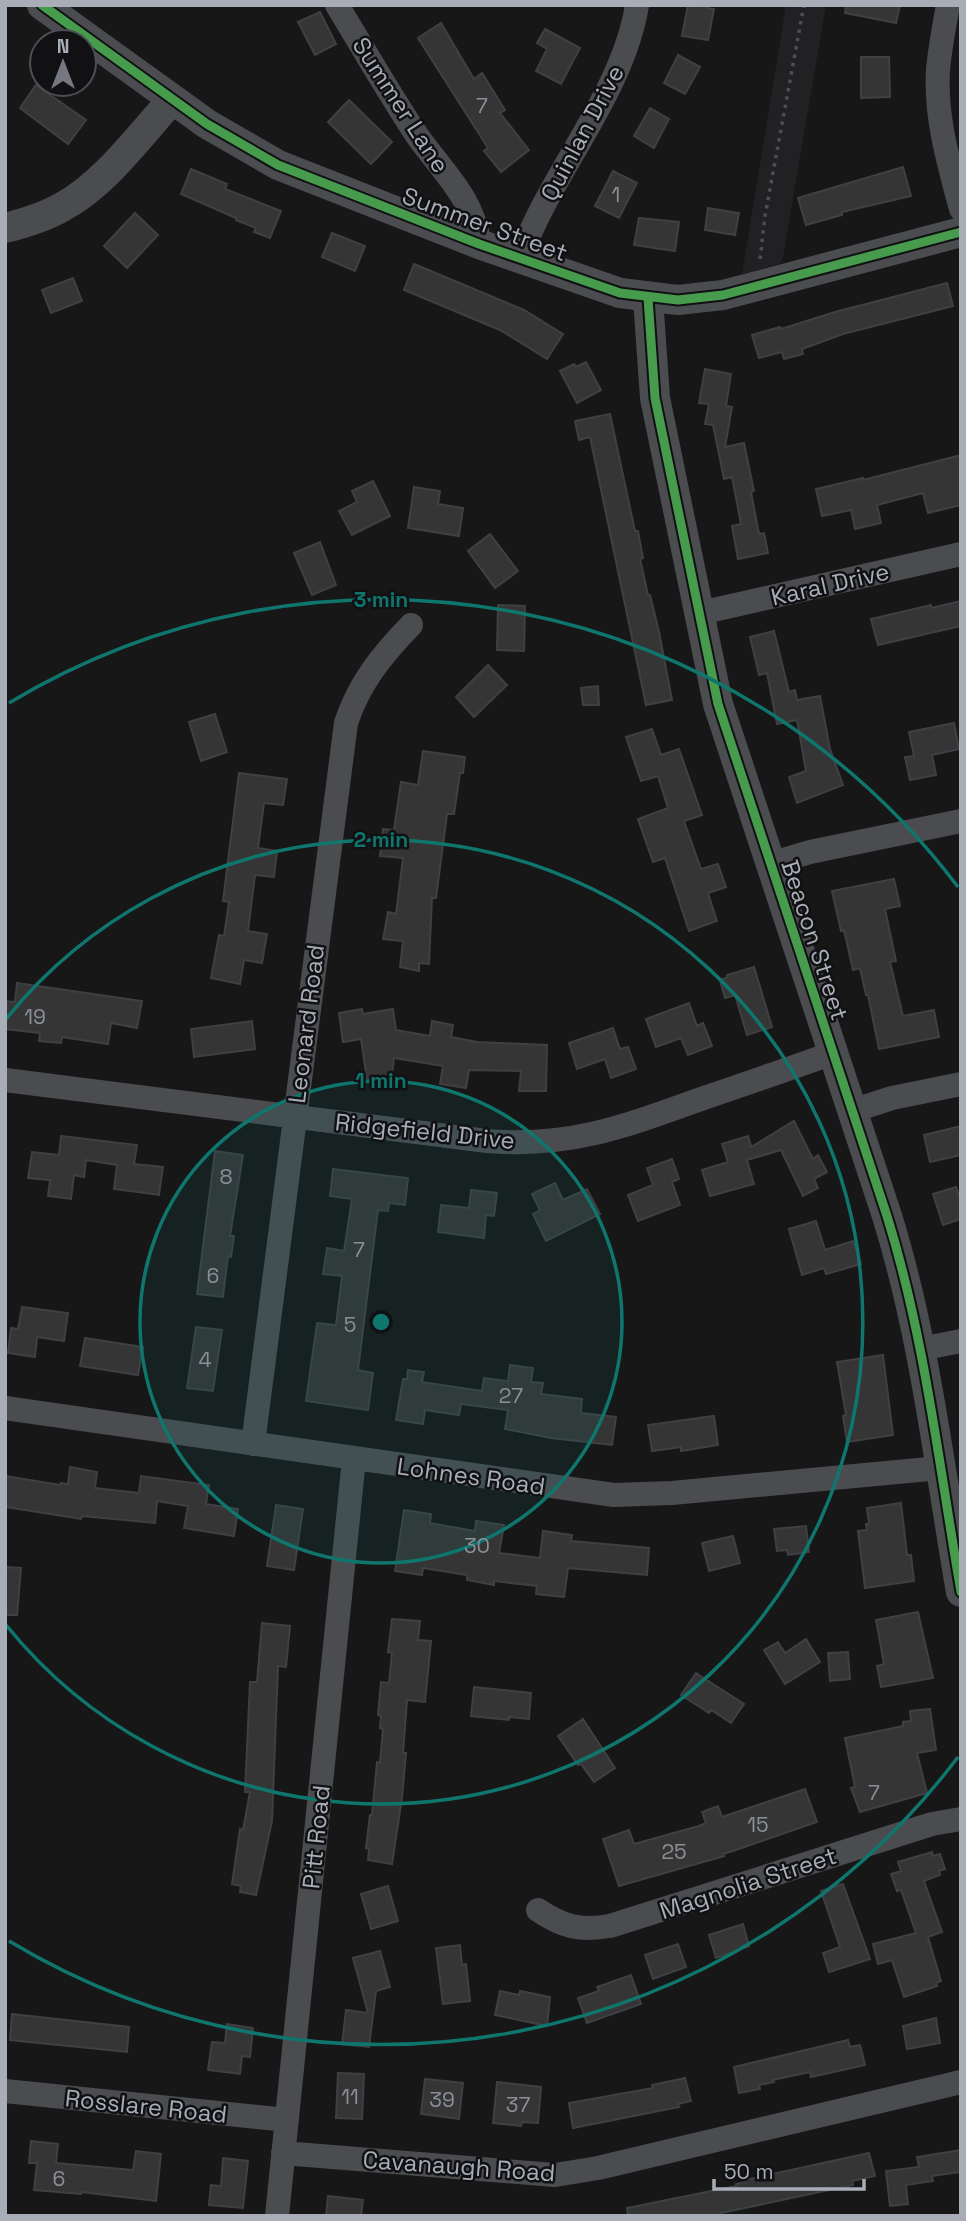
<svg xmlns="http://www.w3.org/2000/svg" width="966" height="2221" font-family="'Space Grotesk',sans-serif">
  <rect width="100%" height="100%" fill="#171717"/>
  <!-- built -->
  <path fill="#212123" d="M786,5H826L782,263L742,274Z"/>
  <!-- building -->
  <path fill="#353536" stroke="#3f4043" stroke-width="2" d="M688,5H707V8L714,9L708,40L682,36Z
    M846,5H900L896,23L845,13Z
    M320,12L336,44L315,55L298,22Z
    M441,23L474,79L482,73L505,110L500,113L529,150L501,172L484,151L488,148L418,38Z
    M545,29L580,48L561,84L536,71L547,49L537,43Z
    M678,55L700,67L685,94L664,83Z
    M861,57H889L890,97L861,98Z
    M36,85L86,120L68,144L20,108Z
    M349,100L392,142L371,164L328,122Z
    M650,108L669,119L654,148L634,136Z
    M903,167L911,196L842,212V215L806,225L798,198Z
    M191,169L227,184L225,189L281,211L270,238L254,232L256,228L236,220V218L181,194Z
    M613,171L637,183L619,218L595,206Z
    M708,208L739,213L735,235L705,230Z
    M135,213L158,235L127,268L104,246Z
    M639,218L679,222L675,251L634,245Z
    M332,233L365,246L355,271L322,257Z
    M414,264L524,310L563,334L547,359L500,330L404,290Z
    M73,278L82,301L51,313L42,290Z
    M947,283L953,306L843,334L802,349L803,354L784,359L782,352L759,358L752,335L780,327L781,329L835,312Z
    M586,362L601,390L577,403L560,371L574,364L576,367Z
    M705,369L731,374L726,406L732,407L725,447L744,443L754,491L751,492L759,534L764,533L768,553L738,559L732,526L741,524L732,477L724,479L713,425L705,424L709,404L699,403Z
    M610,414L635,531H638L643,558L640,559L648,595H650L659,632L672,700L646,705L590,437L579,440L575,421Z
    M961,455V505L928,513L923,493L877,505L881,523L855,529L851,510L822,516L816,489L863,478V480Z
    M373,481L390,516L352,535L339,511L357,502L352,491Z
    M414,487L440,491L438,504L463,508L459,536L408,528Z
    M490,534L518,571L495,588L468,551Z
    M320,542L336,585L312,595L294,553Z
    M961,601V626L878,645L871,619L931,605V608Z
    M498,605L525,606L524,651L497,650Z
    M774,631L789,692L795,690L797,700L820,696L830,749L843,785L797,803L789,777L806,771L797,720L777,724L767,673L759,675L750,637Z
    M488,665L507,685L474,717L456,697Z
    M598,686L599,705H583L581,688Z
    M215,714L227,752L201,761L189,722Z
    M954,723L959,749L932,755L936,775L910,780L905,757L914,756L909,732Z
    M652,729L661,755L679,749L702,815L684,821L701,869L718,864L726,887L708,893L717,921L689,931L665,858L653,862L638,819L668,808L658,776L641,781L626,737Z
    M423,751L465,757L463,773H460L454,814H447L436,898H432L429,964L419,963V971L400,967L403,941L383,939L388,912L396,914L403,858L380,856L383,829L394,830L401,782L418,785Z
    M239,773L287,779L283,805L264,803L258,848L277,851L274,877L255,875L248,931L267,934L262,963L244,960L240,984L211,978L219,935L224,936L229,902L223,901Z
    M894,879L900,906L885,909L896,961L890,962L903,1016L934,1010L939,1037L879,1049L868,995H866L860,968L853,970L844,930L841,931L832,891Z
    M754,967L772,1027L747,1035L735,995L725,998L720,980L728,977L727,975Z
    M17,983L142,1001L137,1028L111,1023L108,1044L62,1037L61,1043L39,1041L40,1033L5,1029V1001L15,1002Z
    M689,1003L697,1026L703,1023L712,1046L688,1055L681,1038L656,1047L646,1019Z
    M362,1009L363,1014L393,1009L396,1030L430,1036L432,1021L453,1025L451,1037L477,1042L547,1045L546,1091H519L521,1071L469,1070L466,1088L440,1084L443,1066L394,1058L391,1083L367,1080L361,1039L343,1042L339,1013Z
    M252,1021L255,1049L194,1057L191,1029Z
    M613,1028L620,1049L628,1047L636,1069L611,1078L605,1059L577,1069L569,1043Z
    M794,1121L813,1159L818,1155L827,1172L814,1179L818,1188L803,1196L781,1150L747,1160L754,1184L710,1196L702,1170L728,1162L722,1144L748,1136L751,1147Z
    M961,1126V1155L930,1162L924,1135Z
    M61,1136L137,1145L134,1164L163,1167L159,1195L114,1189L117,1165L86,1160L84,1177L74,1175L71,1199L48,1196L50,1180L28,1178L32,1152L59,1155Z
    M215,1151L243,1155L230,1236H234L231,1257L228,1256L223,1297L197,1294Z
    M672,1159L679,1179L672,1182L680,1205L638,1221L628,1195L653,1185L647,1168Z
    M333,1169L408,1178L405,1205L389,1203L388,1211L378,1210L358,1370L373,1373L368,1410L306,1401L317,1323L336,1325L342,1276L323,1274L327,1248L344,1251L352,1199L330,1196Z
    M555,1183L563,1200L587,1189L600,1214L546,1241L533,1214L540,1210L532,1194Z
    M956,1187L961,1201V1219L943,1225L933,1194Z
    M471,1190L497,1193L494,1216L486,1215L484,1238L438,1232L441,1205L469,1208Z
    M816,1221L825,1250L853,1241L861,1264L826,1274L824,1268L802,1275L789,1229Z
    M22,1307L68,1313L64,1341L37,1337L35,1357L8,1353L11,1328L18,1329Z
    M196,1327L222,1330L213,1391L187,1388Z
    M85,1338L143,1347L138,1375L80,1366Z
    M883,1355L893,1435L847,1442L843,1416L846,1415L837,1362Z
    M510,1365L533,1368L531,1382L543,1383L541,1394L582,1399L581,1413L616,1417L612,1445L551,1438L505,1429L508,1410L461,1404L459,1415L425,1410L423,1424L396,1420L403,1379H407L408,1370L424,1372L422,1382L482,1391L484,1378L508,1381Z
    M714,1416L718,1445L681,1451V1447L652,1451L648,1425Z
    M70,1467L97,1472L95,1488L139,1493L141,1476L209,1485L206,1504L238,1509L234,1536L184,1528L188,1506L157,1501L155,1523L82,1516L81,1519L5,1507V1476L60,1485L61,1483L68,1484Z
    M901,1503L907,1555H911L914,1581L865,1588L858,1531L867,1530L866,1524H869L867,1508Z
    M276,1505L303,1509L294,1570L267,1566Z
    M404,1510L431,1514L430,1523L475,1531L476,1521L504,1525L499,1553L540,1558L543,1531L572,1535L571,1541L649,1548L647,1575L568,1568L564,1597L536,1594L537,1586L494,1581V1585L467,1580V1575L423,1568L422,1575L395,1571Z
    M806,1526L809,1552L788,1555L787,1550L777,1551L774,1529Z
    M733,1536L740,1563L709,1571L702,1543Z
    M5,1567L21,1568L17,1615H5Z
    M918,1612L933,1678L881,1687L877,1666L884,1664L876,1620Z
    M392,1619L420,1621L418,1640L431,1641L425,1702L407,1700L403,1753H406L402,1798L392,1864L368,1860L369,1849L366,1848L370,1815H372L377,1762L380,1763L383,1729L380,1728L381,1716L378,1715L381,1682L389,1683L392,1653L388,1652Z
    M262,1623L290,1626L286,1667L278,1666L272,1821L256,1895L240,1892L241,1886L232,1884L240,1829L243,1830L250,1792H245L250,1682H257Z
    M806,1639L820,1662L785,1684L764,1650L778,1642L785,1653Z
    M848,1652L850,1679L830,1681L828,1653Z
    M696,1673L744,1704L731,1723L711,1710L709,1713L681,1695Z
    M474,1687L531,1693L529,1719L509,1717V1720L471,1716Z
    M930,1709L936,1750L917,1753L927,1793L860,1812L851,1788L855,1787L845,1738L903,1726V1722L911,1721L910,1711Z
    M583,1719L615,1768L594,1782L581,1764L578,1765L558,1736Z
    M805,1789L817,1822L733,1851L723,1854L724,1856L619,1886L603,1839L629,1830L634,1844L699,1826L706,1823L702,1812L718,1806L722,1817Z
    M932,1852L933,1856L940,1854L945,1869L939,1871L940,1875L924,1881L942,1932L928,1937L941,1981L936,1983L937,1986L904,1997L892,1960L878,1964L873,1944L916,1933L901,1890L897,1891L891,1874L901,1871L898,1862Z
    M843,1884L870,1959L829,1972L823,1953L840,1947L821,1891Z
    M388,1886L398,1921L371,1929L361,1894Z
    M743,1924L749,1946L716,1958L709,1935Z
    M678,1944L686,1967L653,1979L645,1955Z
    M460,1945L462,1965L466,1964L470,2001L443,2004L436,1948Z
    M380,1951L390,1987L376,1991L369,2047L342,2044L346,2010L368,2013L353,1958Z
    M631,1975L641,2004L587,2023L578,1998L599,1991L597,1987Z
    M500,1991L519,1995L520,1991L550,1997L547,2026L495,2015Z
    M12,2014L129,2027L127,2052L10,2040Z
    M936,2018L940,2043L907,2049L903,2026Z
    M227,2024L253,2028L250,2057L242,2056L240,2074L208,2070L212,2042L225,2043Z
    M848,2040L850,2047L860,2045L865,2065L811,2077L810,2072L773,2080L774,2082L759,2085L760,2089L739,2093L734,2067Z
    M338,2073L364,2074L362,2119L336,2118Z
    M685,2078L691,2101L678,2104L679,2107L573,2128L569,2103L653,2088L652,2085Z
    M425,2079L463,2083L459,2119L421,2114Z
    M497,2082L541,2087L538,2123L522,2122L521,2126L493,2123Z
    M31,2141L58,2144L56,2163L133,2170L136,2151L161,2154L156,2201L81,2192V2194L34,2190L37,2163H29Z
    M961,2150V2172L932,2176L933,2181L906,2185L908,2204L890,2206L886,2171L919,2167L917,2157Z
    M869,2153L875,2176L852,2181L853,2185L721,2213V2216H628L627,2208L736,2186V2184L745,2182V2180Z
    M223,2158L248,2161L243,2208L209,2205L211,2185L221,2186Z
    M328,2196L363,2200L361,2216H326Z"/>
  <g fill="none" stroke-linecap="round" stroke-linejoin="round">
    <!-- path -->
    <path stroke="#4d4e52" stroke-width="3.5" stroke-dasharray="3.5 5" stroke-linecap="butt" d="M760,259L765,216L804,5"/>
    <!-- minor -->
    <path stroke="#4b4c50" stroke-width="24" d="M337,5C363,48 388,92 416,134C440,169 475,199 479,244
      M948,5C944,27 940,48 938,70C935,117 949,164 961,209
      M520,258C550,173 623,94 637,5
      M700,613L961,554
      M770,864L810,852L961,821
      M5,1080L487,1141C569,1148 626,1126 701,1099C745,1084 789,1069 833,1053
      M852,1111L892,1098L961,1084
      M920,1349L961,1341
      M5,1408L614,1495L672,1493L940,1468
      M253,1444L346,723C359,683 382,655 411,625
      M538,1910C563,1927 580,1931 610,1926L932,1824L961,1819
      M5,2091L287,2120
      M283,2153L555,2175L598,2168L961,2082
      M277,2216L354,1459"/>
    <!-- tertiary -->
    <path stroke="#4b4c50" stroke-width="30" d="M42,5L207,124L278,165L479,244L620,293L678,300L723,295L961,232
      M5,228C25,223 45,217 62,207C104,185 140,135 172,100
      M648,298L655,398L718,704L887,1216C925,1338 939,1466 961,1592"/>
    <defs>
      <path id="cycleway" d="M42,5L207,124L278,165L479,244L620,293L678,300L723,295L961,232
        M648,298L655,398L718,704L887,1216C925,1338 939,1466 961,1592"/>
    </defs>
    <!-- cycleway casing -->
    <use href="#cycleway" stroke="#111113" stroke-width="13"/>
    <!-- cycleway -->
    <use href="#cycleway" stroke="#469c4c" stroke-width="9"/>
  </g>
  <!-- distance rings -->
  <circle cx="381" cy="1322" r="241" fill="#0f766e" fill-opacity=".12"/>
  <g fill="none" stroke="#0f766e" stroke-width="3.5">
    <circle cx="381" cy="1322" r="241"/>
    <path d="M6 1019A482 482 0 1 1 6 1625"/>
    <path d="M958 1757A722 722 0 0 1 9 1941M9 703A722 722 0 0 1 958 887"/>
  </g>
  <g text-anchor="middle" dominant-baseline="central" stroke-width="5" stroke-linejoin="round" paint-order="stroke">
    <!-- number labels -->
    <g font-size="21" fill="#8b8f98">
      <text x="482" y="105">7</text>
      <text x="616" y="194">1</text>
      <text x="35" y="1016">19</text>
      <text x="226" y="1176">8</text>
      <text x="359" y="1249">7</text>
      <text x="213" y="1275">6</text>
      <text x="350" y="1324">5</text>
      <text x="205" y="1359">4</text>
      <text x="511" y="1395">27</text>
      <text x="477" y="1545">30</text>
      <text x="874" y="1792">7</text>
      <text x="758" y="1824">15</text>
      <text x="674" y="1851">25</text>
      <text x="350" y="2096">11</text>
      <text x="442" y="2099">39</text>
      <text x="518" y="2104">37</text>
      <text x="59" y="2178">6</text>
    </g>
    <!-- street labels -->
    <g font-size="24" fill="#a8adb8" stroke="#111113">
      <text transform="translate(401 105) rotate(57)">Summer Lane</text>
      <text transform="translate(582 133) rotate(-62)">Quinlan Drive</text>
      <text transform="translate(485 224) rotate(20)">Summer Street</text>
      <text transform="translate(830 584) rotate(-13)">Karal Drive</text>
      <text transform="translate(815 940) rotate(72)">Beacon Street</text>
      <text transform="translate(306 1024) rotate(-83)">Leonard Road</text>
      <text transform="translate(425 1131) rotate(6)">Ridgefield Drive</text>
      <text transform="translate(471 1476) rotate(8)">Lohnes Road</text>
      <text transform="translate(316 1837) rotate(-84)">Pitt Road</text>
      <text transform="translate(748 1883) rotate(-18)">Magnolia Street</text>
      <text transform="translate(146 2106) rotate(6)">Rosslare Road</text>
      <text transform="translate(459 2166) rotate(4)">Cavanaugh Road</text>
    </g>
  </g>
  <circle cx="381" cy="1322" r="10" fill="#0f766e" stroke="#111113" stroke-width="3.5"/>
  <g font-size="21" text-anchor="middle" font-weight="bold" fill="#0f766e" stroke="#111113" stroke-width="5" stroke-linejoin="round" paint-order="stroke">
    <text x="381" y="607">3 min</text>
    <text x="381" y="847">2 min</text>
    <text x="381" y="1088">1 min</text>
  </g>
  <!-- border -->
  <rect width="966" height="2221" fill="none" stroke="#a8adb8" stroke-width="14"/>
  <!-- north arrow -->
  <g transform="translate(63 63)"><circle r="33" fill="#111113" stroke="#4d4f55" stroke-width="2"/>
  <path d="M0-5L12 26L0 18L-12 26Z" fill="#757880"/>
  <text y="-10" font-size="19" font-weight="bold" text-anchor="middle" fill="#a8adb8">N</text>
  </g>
  <!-- scale -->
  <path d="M714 2179v10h150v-10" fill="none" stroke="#a8adb8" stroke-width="3.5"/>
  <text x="724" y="2179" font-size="21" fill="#a8adb8" stroke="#111113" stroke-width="5" paint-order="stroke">50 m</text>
</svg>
